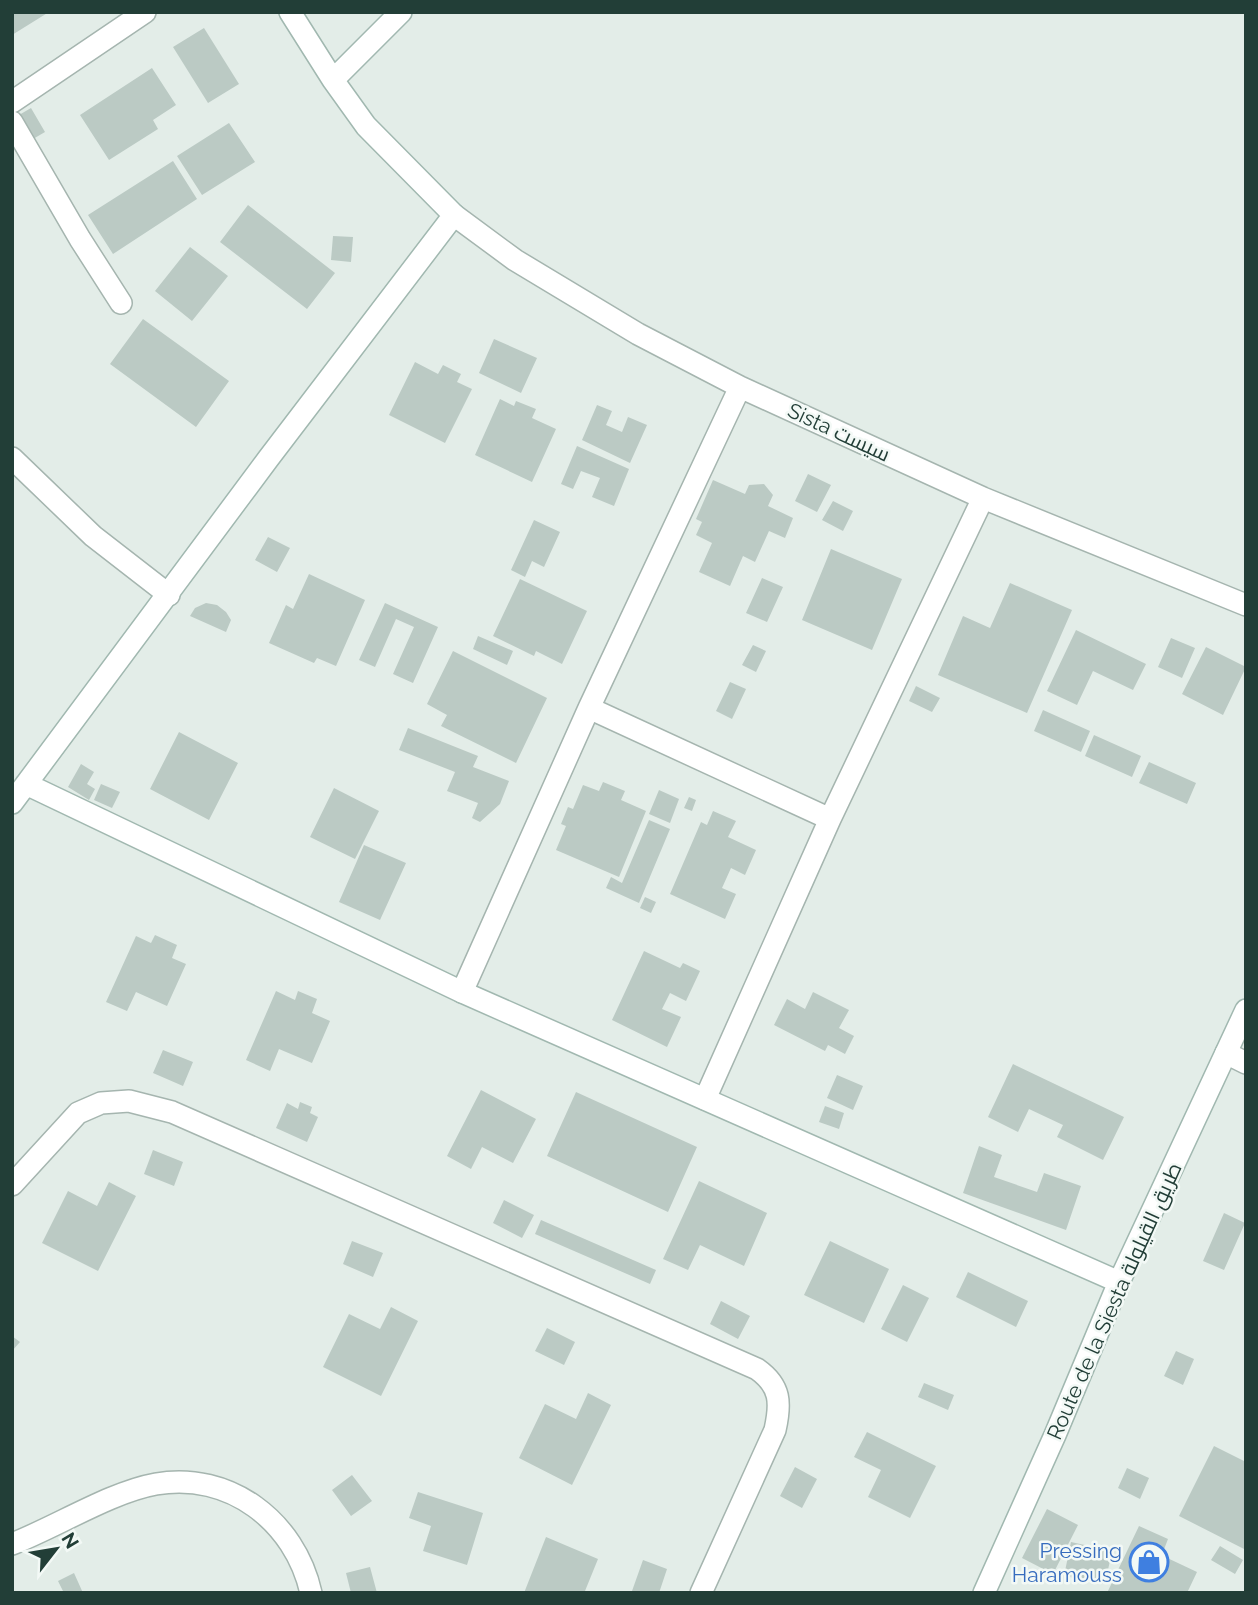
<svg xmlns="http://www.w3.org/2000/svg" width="1258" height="1605" font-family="Raleway,Cairo,sans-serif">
  <rect width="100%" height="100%" fill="#e3ede8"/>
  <!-- building -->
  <path fill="#bbcac4" d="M12,12H49L12,35Z
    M204,28L239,84L208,103L173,47Z
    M152,68L176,105L153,120L158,129L109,160L80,115Z
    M31,108L45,132L33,139L19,115Z
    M229,123L255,162L202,195L177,156Z
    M173,161L197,199L113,254L88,215Z
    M248,205L335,273L307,309L220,242Z
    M333,236L353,237L351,262L331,260Z
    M190,247L228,276L192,321L155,291Z
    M143,319L229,381L196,427L110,364Z
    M494,339L537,358L521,393L479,373Z
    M415,362L438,374L443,365L461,374L457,382L472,389L445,443L389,415Z
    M500,399L514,406L516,401L536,409L532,418L556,429L532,482L475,455Z
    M597,405L612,411L606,425L622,432L628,417L647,425L630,463L582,440Z
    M577,446L629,469L614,506L592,497L600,478L581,471L573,489L561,484Z
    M808,474L831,485L817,512L795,501Z
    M713,480L745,494L749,485L764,484L773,495L768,506L793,518L785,538L769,531L755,562L743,556L730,586L699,572L712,543L696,535L702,522L696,519Z
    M833,501L853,511L843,531L822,520Z
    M534,520L560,532L544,567L532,561L525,577L511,570Z
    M268,537L290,548L277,572L255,560Z
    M831,549L902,579L872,650L802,620Z
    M309,574L365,600L336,666L317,658L314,663L269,643L286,605L293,609Z
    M762,578L783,587L767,622L746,613Z
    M520,579L587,611L562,664L536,651L534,656L493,636Z
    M1010,583L1072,610L1027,713L938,675L963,616L990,628Z
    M206,603L217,605L226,612L231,620L226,632L190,616L195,608Z
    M385,603L438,627L413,683L393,674L414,627L396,619L375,667L359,660Z
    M1076,630L1146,664L1133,690L1093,671L1077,705L1047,691Z
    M478,636L513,651L507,665L473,649Z
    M1171,638L1195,648L1182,678L1158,667Z
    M753,645L766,651L756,672L742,665Z
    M1206,647L1246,667L1223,715L1182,694Z
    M453,651L547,698L516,763L441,726L447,715L427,704Z
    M730,682L746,689L732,719L716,711Z
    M916,686L940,698L932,712L909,701Z
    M1043,710L1090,731L1081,752L1034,731Z
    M408,728L478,756L473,767L509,781L500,804L480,822L472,818L478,803L447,791L455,772L399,750Z
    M179,732L238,763L209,820L150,789Z
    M1094,735L1141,756L1132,777L1085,756Z
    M1149,762L1196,783L1187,804L1139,783Z
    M81,764L94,772L87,784L95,789L89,800L68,787Z
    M603,782L625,791L621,800L646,811L619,877L556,850L566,826L561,824L568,807L573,809L583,785L599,791Z
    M101,784L120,792L112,808L94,800Z
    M334,788L379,811L355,859L310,837Z
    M659,790L679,799L670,823L649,814Z
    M689,797L696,800L692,811L684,808Z
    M713,811L736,821L728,837L756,850L745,875L731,868L722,888L736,894L725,919L670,894L701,822L707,825Z
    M649,820L670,829L639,903L606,888L611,877L622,883Z
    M364,845L406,863L380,920L339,902Z
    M645,897L656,902L651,913L640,908Z
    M155,935L177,945L172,958L186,964L167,1006L136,992L127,1011L106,1002L136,936L151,943Z
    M644,951L680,968L683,963L700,971L686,1001L670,993L662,1009L681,1017L667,1047L612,1020Z
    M276,991L295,1000L298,991L317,999L312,1013L330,1021L312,1063L279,1049L270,1071L246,1060Z
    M813,992L849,1010L839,1028L854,1036L845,1054L828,1045L825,1051L774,1025L787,999L805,1009Z
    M163,1050L193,1062L183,1086L153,1073Z
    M1013,1064L1124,1117L1103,1160L1057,1137L1063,1125L1029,1109L1018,1132L988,1117Z
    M837,1075L863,1086L853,1110L827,1098Z
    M481,1090L536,1119L513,1163L482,1147L471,1169L447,1156Z
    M576,1092L697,1147L668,1212L547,1156Z
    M300,1102L312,1107L310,1113L318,1117L307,1142L276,1128L287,1103L298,1109Z
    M825,1106L844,1113L839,1129L819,1122Z
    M979,1146L1002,1155L994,1177L1037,1192L1044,1173L1081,1186L1066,1230L963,1193Z
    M153,1150L183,1162L174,1186L144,1174Z
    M699,1181L767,1213L744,1266L700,1245L688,1270L663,1259Z
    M109,1182L136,1196L98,1271L42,1243L68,1191L97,1206Z
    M504,1200L534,1215L522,1238L493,1223Z
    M1224,1213L1245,1223L1224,1270L1203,1261Z
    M541,1220L656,1270L650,1284L535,1234Z
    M352,1241L383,1253L373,1277L343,1264Z
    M830,1241L889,1269L864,1323L804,1295Z
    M968,1272L1028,1301L1016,1327L956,1297Z
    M903,1285L929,1298L907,1342L881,1329Z
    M721,1301L750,1316L738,1339L710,1324Z
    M391,1307L418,1321L381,1396L323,1367L349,1314L380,1329Z
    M547,1328L575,1342L564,1365L535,1351Z
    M12,1336L20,1342L12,1351Z
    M1176,1351L1194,1359L1183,1385L1164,1376Z
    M924,1383L954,1395L948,1410L918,1397Z
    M588,1393L611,1405L572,1485L519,1458L545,1404L576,1419Z
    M867,1432L936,1466L910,1518L868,1497L881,1470L854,1457Z
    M1214,1446L1246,1462V1550L1179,1516Z
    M795,1467L817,1479L802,1508L780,1496Z
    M1127,1468L1149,1478L1140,1499L1118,1488Z
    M352,1475L372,1501L351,1516L332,1490Z
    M418,1492L483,1513L467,1565L423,1551L431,1526L409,1518Z
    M1047,1509L1078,1525L1053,1574L1022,1558Z
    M1139,1526L1168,1539L1163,1552L1145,1543L1144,1547L1197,1572L1187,1593H1107Z
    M546,1537L598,1559L585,1591L590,1593H524Z
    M1071,1542L1112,1551L1105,1584L1064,1576Z
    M1220,1546L1243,1560L1235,1574L1211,1560Z
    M643,1560L667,1569L659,1593L632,1591Z
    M370,1567L377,1593H351L346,1573Z
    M74,1573L83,1593H64L58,1581Z"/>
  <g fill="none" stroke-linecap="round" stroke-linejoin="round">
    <defs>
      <path id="minor" d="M12,102L145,12
        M12,122L80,239L121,303
        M454,215L515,260L638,334L740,387L983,498L1246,605
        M12,458L93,536L169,595
        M589,708L830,819
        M462,992L589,708L740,387
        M1226,1053L1246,1063
        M705,1099L830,819L983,498
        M12,1185L78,1113L101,1103L129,1101L172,1112L757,1369C781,1386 781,1403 775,1430L701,1593
        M12,1544C56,1527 111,1492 156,1484C229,1471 295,1521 311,1593"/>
      <path id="secondary" d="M333,80L401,12
        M26,784L462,992L1119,1282
        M12,803L268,459L454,215L366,126L333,80L290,12
        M984,1593L1055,1435L1119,1282L1246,1010"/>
    </defs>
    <!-- minor casing -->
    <use href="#minor" stroke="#a5b5af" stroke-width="24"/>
    <!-- secondary casing -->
    <use href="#secondary" stroke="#a1b8b0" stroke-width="24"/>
    <!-- minor -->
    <use href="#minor" stroke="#fff" stroke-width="21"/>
    <!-- secondary -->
    <use href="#secondary" stroke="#fff" stroke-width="21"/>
  </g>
  <!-- icons -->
  <defs>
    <symbol id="shop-ring" viewBox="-11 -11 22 22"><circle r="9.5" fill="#f3f9f6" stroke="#3f7fe0" stroke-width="1.5"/><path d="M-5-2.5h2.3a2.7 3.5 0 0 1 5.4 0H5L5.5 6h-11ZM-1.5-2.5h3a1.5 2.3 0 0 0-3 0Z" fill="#3f7fe0"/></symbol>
  </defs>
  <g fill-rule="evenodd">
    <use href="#shop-ring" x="1127" y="1540" width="44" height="44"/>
  </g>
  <g text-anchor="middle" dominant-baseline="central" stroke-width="5" stroke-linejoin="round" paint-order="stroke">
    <!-- street labels -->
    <g font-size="21" fill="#223e37" stroke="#f3f9f6">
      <text transform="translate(839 432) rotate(25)">Sista سيست</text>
      <text transform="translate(1114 1301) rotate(-66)">Route de la Siesta طريق القيلولة</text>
    </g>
    <!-- shop labels -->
    <g font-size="21" fill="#366cbe" stroke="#f3f9f6" text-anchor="end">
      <text x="1122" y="1550">Pressing<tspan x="1122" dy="24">Haramouss</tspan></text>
    </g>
  </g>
  <!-- border -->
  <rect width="1258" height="1605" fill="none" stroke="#223e37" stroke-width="28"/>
  <!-- north arrow -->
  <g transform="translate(56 1549) rotate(59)" stroke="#f3f9f6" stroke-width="5" paint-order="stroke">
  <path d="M0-5L12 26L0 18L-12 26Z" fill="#223e37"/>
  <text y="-10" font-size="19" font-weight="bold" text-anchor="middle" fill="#223e37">N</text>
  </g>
</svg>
